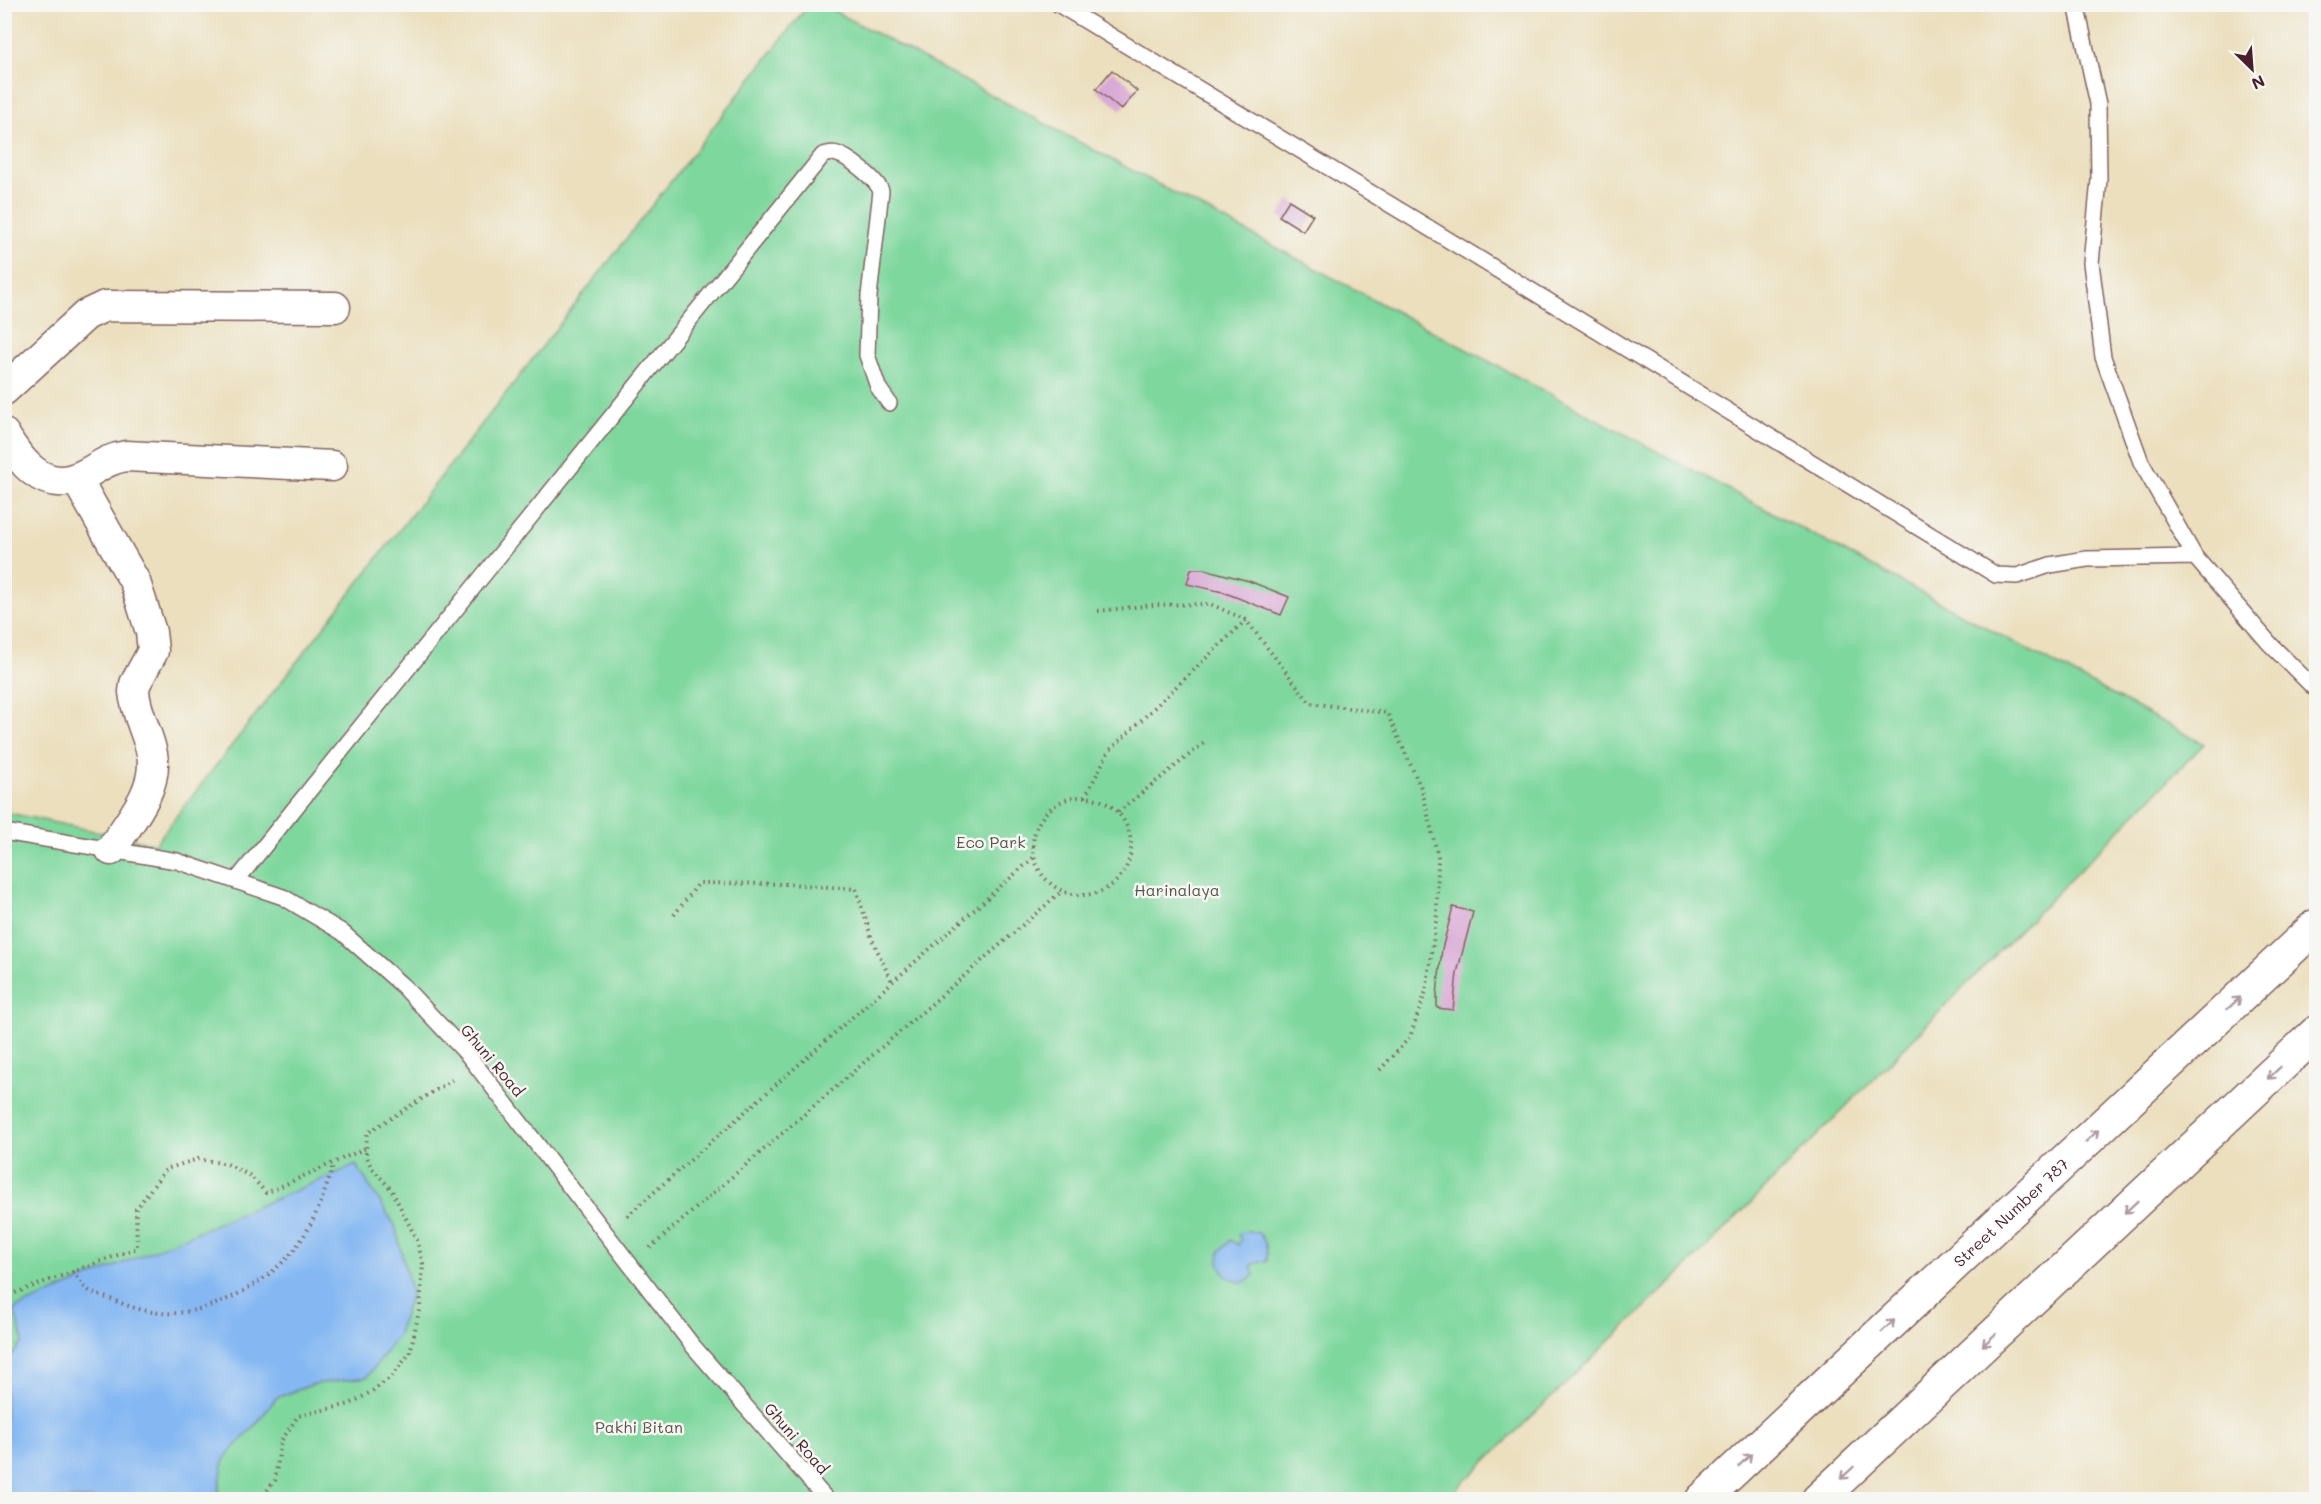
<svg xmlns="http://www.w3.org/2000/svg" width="2321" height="1504" font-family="Mali,sans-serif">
  <rect width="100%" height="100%" fill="#f6f6f2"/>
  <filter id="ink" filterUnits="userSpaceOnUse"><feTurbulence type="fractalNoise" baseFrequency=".0167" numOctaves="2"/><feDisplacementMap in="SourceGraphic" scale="12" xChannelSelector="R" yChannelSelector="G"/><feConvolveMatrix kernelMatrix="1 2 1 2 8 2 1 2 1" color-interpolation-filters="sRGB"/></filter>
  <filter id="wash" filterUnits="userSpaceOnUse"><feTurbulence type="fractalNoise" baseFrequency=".008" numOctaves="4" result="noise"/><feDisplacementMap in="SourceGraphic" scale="24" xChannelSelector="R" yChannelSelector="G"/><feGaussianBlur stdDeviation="1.35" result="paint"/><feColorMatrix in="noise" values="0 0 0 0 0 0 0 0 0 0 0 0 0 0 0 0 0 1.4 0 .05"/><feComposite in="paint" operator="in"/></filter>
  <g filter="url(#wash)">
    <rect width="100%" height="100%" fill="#ebdfbe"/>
    <!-- green -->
    <path fill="#7ed79d" stroke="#647b64" stroke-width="1.5" d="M809,4L823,5L2204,744L1698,1256L1445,1500L5,1499L4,812L155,844Z"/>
    <!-- water -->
    <path fill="#85b8f2" stroke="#686c8e" stroke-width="1.5" d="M356,1165L395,1225L411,1292L397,1337L367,1377L314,1384L276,1398L258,1422L224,1459L217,1499H5V1364L23,1342L14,1309Z
      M1248,1231L1259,1233C1267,1243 1268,1250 1267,1262L1260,1261L1251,1265L1254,1276L1242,1283L1226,1276L1219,1263L1220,1251L1231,1240L1238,1245L1241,1240L1238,1234Z"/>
    <g id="blocks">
      <!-- building -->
      <path fill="#d9a9d5" d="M1112,70L1137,91L1121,110L1096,89Z
        M1289,200L1313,215L1303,231L1279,216Z
        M1191,569H1204L1249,581L1289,597L1281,615L1223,592L1187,584Z
        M1453,907L1473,912L1457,973L1453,1010L1437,1008V995L1442,949Z"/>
    </g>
  </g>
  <g filter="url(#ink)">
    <use href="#blocks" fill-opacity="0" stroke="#82625e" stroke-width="1.5"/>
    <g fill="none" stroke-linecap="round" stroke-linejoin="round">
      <defs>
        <path id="service" d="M1058,4L1424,225L1996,575L2017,576L2050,565L2087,559L2195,557
          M2076,4L2098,104L2099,180L2091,263L2103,357L2141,462L2195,557L2270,644L2316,690
          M4,832L177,861L283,897L342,932L404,987L468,1055L693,1346L827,1500
          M236,881L823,155C828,154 833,152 837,154C849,157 877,180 881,191L869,296L867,355L878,387L889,403"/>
        <path id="minor" d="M4,390L86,315L105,306L335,307
          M4,434C19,460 42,491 76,478C96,471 102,460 126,456L332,466
          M76,478L135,582L151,632L153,651L135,684L134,692C136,714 148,733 152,754C159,789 128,823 111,850"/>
        <g id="tertiary">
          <path id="s1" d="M1702,1500L2316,926"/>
          <path d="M1818,1500L2316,1033"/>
        </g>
      </defs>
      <!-- service casing -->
      <use href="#service" stroke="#82625e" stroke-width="18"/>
      <!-- minor casing -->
      <use href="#minor" stroke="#82625e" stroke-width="33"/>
      <!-- tertiary casing -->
      <use href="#tertiary" stroke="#82625e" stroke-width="36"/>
      <!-- path -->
      <path stroke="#82625e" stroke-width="4" stroke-dasharray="1.5 4.5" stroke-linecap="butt" d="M1098,611L1153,605L1210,604L1246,620
        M1085,797L1109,751L1246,620L1310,703L1387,713L1422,790L1438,857L1437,915L1426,991L1410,1037L1379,1071
        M1033 846a49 49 0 1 1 98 0a49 49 0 1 1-98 0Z
        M1118,812L1204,743
        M674,915L699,883L790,884L856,889L872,939L892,982
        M627,1216L1034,857
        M650,1248L1062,891
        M73,1272C78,1277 82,1286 88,1290C94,1295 106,1297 113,1300C132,1308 155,1315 176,1313C215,1310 258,1287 286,1259C310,1234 324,1198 333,1165
        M4,1297L137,1248L136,1209L166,1169L198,1159L227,1164L251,1176L266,1193L366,1148
        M4,1322L8,1331L4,1335
        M260,1500L275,1480L281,1441L298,1416L350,1404L371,1392L391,1377L410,1353L420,1307L423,1264L417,1240L391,1189L371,1167L366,1154L367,1133L452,1080"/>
      <!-- service -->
      <use href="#service" stroke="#fff" stroke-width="15"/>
      <!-- minor -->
      <use href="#minor" stroke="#fff" stroke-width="30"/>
      <!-- tertiary -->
      <use href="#tertiary" stroke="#fff" stroke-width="33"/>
    </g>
    <!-- one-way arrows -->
    <defs><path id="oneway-shaft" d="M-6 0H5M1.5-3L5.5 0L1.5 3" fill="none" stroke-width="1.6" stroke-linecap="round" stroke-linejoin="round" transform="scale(1.5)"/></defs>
    <g stroke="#ae9aa0">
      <use href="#oneway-shaft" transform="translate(2234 1003) rotate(-43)"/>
      <use href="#oneway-shaft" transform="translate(2274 1073) rotate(137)"/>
      <use href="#oneway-shaft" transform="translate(2092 1136) rotate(-43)"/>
      <use href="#oneway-shaft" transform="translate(2131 1207) rotate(137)"/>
      <use href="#oneway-shaft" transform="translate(1888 1326) rotate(-43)"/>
      <use href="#oneway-shaft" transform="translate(1989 1340) rotate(137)"/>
      <use href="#oneway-shaft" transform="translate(1745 1460) rotate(-43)"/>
      <use href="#oneway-shaft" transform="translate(1847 1473) rotate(137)"/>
    </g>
  </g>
  <g text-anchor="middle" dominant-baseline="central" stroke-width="5" stroke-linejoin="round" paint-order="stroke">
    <!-- park labels -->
    <g font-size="16" fill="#5a564d" stroke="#f6f6f2">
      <text x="991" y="841">Eco Park</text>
      <text x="1177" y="889">Harinalaya</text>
      <text x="639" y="1426">Pakhi Bitan</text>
    </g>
    <!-- street labels -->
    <g font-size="16" fill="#4a1f2b" stroke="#f6f6f2">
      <text transform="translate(493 1060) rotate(50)">Ghuni Road</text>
      <text stroke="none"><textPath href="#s1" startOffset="422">Street Number 787</textPath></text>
      <text transform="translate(797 1438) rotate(49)">Ghuni Road</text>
    </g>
  </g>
  <!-- margin -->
  <rect width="2321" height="1504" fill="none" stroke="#f6f6f2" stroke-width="24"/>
  <!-- north arrow -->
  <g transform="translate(2252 69) rotate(155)" stroke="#f6f6f2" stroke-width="4.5" paint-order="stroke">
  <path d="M0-4.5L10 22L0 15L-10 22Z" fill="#4a1f2b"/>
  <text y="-9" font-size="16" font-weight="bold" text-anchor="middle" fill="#4a1f2b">N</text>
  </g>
</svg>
